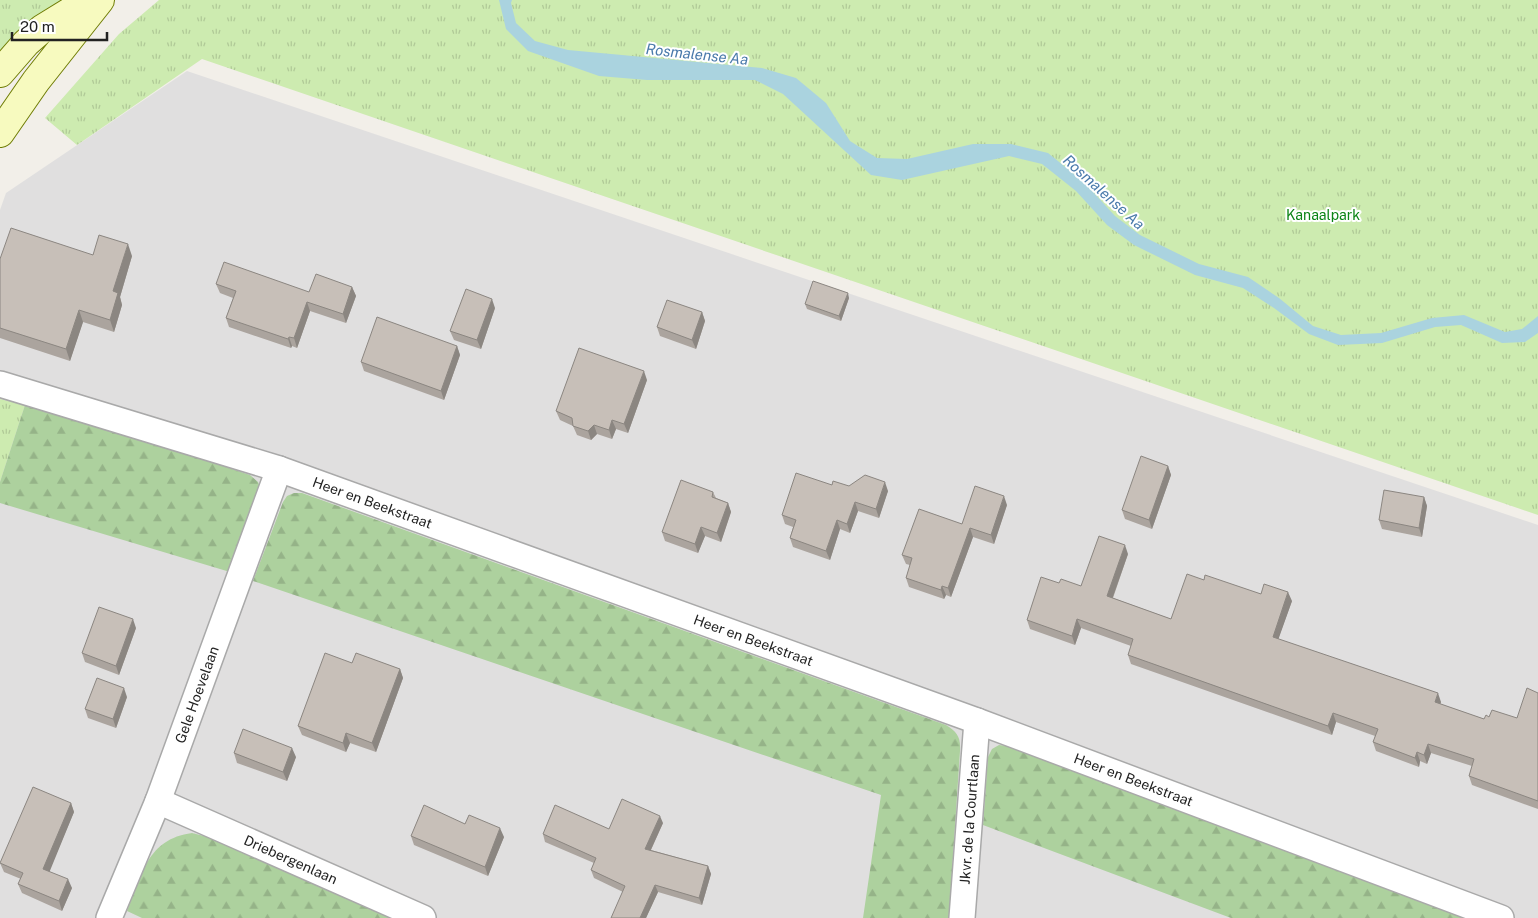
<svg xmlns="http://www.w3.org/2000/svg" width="1538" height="918" font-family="'Public Sans',sans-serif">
  <defs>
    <pattern id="grass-tufts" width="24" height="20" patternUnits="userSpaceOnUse" patternTransform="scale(1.25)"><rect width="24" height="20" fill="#cdebb0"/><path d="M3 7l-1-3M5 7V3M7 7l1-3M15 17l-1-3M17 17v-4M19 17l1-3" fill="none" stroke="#b0c997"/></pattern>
    <pattern id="forest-firs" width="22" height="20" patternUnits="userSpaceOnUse" patternTransform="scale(1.25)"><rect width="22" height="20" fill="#add19e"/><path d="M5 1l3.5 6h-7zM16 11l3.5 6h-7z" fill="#95b388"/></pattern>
  </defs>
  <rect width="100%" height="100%" fill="#f2efe9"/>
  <!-- residential -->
  <path fill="#e0dfdf" d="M187,71L1538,525V918H0V210L6,193Z"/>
  <!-- grass -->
  <path fill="url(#grass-tufts)" d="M0,0H62L14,42L0,57Z
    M159,0H1538V515L202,59L77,145L45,118L119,34Z
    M0,399L25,405L0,482Z"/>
  <!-- forest -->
  <path fill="url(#forest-firs)" d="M25,405L82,419L250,475L258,482L261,490L230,572L0,503V482Z
    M294,493H302L946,725C957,732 961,737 960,751L949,918H863L881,795L253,581L283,502L287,496Z
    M999,745L1007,746L1484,918H1231L983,825L988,757L992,749Z
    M192,833L208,837L391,918H142L127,911C142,875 147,839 192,833Z"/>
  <!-- water -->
  <path fill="#aad3df" d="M499,0H512L511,3L516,23L535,41L568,50L762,68L796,78L826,103L850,141L877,158L907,159L973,144H1011L1048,153L1084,182L1115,216L1140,235L1199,264L1248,277L1279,298L1313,326L1341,335L1381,333L1432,318L1464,315L1505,332L1522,329L1538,316V333L1525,342L1502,343L1461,325L1435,327L1382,343L1338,345L1309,334L1274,308L1243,288L1195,275L1134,245L1107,225L1076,191L1042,164L1009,156L902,180L871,175L783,94L755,80H647L599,76L528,51L506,29Z"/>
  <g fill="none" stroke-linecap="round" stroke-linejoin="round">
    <defs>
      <g id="minor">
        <path id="s1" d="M0,384L279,469L977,721L1501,918"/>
        <path id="s2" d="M158,801L423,918"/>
        <path id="s3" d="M109,918L158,801L279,469"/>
        <path id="s4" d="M962,918L977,721"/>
      </g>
      <path id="secondary" d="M0,73L26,43L42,29L89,0
        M0,133L36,81L100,0"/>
    </defs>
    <!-- minor casing -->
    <use href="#minor" stroke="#a9a9a9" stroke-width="28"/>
    <!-- secondary casing -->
    <use href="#secondary" stroke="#707d05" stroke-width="30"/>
    <!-- minor -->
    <use href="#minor" stroke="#fff" stroke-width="25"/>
    <!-- secondary -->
    <use href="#secondary" stroke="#f7fabf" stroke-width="28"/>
  </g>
  <!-- wall -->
  <path fill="#aba49e" d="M93,255L132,256L120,297L122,305L114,332L83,322L70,361L0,338V259Z
    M216,284L309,292L352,287L356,296L346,323L310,311L297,348L292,346L291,348L229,327L226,318L233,298L220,293Z
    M849,298L841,321L807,309L805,304Z
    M495,308L481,349L454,340L450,331Z
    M702,312L705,321L696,349L660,336L657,327Z
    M457,346L460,355L444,400L364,371L361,362Z
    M647,380L628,433L616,429L612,439L597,434L591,440L577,435L573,426L560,420L556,411Z
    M1168,466L1171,475L1152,529L1125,519L1122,510Z
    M832,485L849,486L888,491L879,518L858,511L850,533L840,529L830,560L793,547L790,538L793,527L785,524L782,515Z
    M713,492L716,498L728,503L731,512L721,542L705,536L698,553L665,541L662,532Z
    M1424,497L1427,506L1422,537L1382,529L1379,520Z
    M1007,505L994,544L973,537L951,597L946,595L944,599L909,587L906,578L910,565L906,564L902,555L962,524Z
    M1128,554L1113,598L1171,619L1204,580L1261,594L1292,601L1278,639L1441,702L1440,704L1484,719L1489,717L1517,718L1538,693V809L1472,785L1469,776L1472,766L1431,753L1427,764L1420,761L1419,767L1376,751L1373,742L1375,736L1336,722L1332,735L1131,664L1128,655L1131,646L1081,628L1075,645L1030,629L1027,620L1059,583L1081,586Z
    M136,628L119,675L85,662L82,653Z
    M352,663L400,669L403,678L376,752L350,743L346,752L302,735L298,726Z
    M127,697L116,728L88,718L85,709Z
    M234,753L296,757L287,781L237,763Z
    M71,803L74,812L49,871L72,888L62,911L22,893L18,884L21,879L4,872L0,863Z
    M663,823L651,850L708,866L711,874L702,905L658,892L646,918H611L623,892L594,878L591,870L594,863L545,842L543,834L609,829Z
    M465,824L504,837L488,876L414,845L411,836Z"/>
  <!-- shaded-wall -->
  <path fill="#8b8681" d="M128,244L132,256L120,297L122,305L114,332L110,320L113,291Z
    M352,287L356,296L346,323L343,314Z
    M848,293L849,298L841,321L839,316Z
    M492,299L495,308L481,349L477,340Z
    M307,302L310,311L297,348L294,338Z
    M79,310L83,322L70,361L66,349Z
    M702,312L705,321L696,349L692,340Z
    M289,337L292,346L291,348L288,339Z
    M457,346L460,355L444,400L441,391Z
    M644,371L647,380L628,433L624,424Z
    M612,420L616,429L612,439L609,430Z
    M594,425L597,434L591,440L588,431Z
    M1168,466L1171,475L1152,529L1149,520Z
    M885,482L888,491L879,518L876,509Z
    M1004,496L1007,505L994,544L991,535Z
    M1424,497L1427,506L1422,537L1419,528Z
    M855,502L858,511L850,533L847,524Z
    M728,503L731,512L721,542L717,533Z
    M837,520L840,529L830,560L826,551Z
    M701,527L705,536L698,553L695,544Z
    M970,528L973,537L951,597L948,588Z
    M1125,545L1128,554L1110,605L1107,596Z
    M942,586L946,595L944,599L941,590Z
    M1288,592L1292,601L1276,646L1273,637Z
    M133,619L136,628L119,675L116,666Z
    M1077,619L1081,628L1075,645L1072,636Z
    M400,669L403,678L376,752L372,743Z
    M124,688L127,697L116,728L113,719Z
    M1438,693L1441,702L1438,711L1435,702Z
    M1333,713L1336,722L1332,735L1328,726Z
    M346,733L350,743L346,752L343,743Z
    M1428,744L1431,753L1427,764L1424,755Z
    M292,748L296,757L287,781L283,772Z
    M1417,752L1420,761L1419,767L1415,758Z
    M71,803L74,812L47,878L43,869Z
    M660,816L663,823L648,856L645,849Z
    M500,828L504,837L488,876L485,867Z
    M708,866L711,874L702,905L699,898Z
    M68,879L72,888L62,911L59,901Z
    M655,885L658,892L646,918H640Z"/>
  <!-- building -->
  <path fill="#c7bfb8" stroke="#8b8681" d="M11,228L93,255L99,235L128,244L113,291L118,293L110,320L79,310L66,349L0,328V259Z
    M224,262L309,292L316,274L352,287L343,314L307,302L294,338L289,337L288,339L226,318L236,291L216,284Z
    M813,281L848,293L839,316L805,304Z
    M466,289L492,299L477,340L450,331Z
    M667,300L702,312L692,340L657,327Z
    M377,317L457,346L441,391L361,362Z
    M579,348L644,371L624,424L612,420L609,430L594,425L588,431L573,426L572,418L556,411Z
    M1141,456L1168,466L1149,520L1122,510Z
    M796,473L832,485L833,481L849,486L865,475L885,482L876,509L855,502L847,524L837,520L826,551L790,538L796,520L782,515Z
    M681,480L713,492L712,497L728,503L717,533L701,527L695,544L662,532Z
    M975,486L1004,496L991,535L970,528L948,588L942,586L941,590L906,578L912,558L902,555L919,509L962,524Z
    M1384,490L1424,497L1419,528L1379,520Z
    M1099,536L1125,545L1107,596L1171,619L1187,574L1204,580L1205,575L1261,594L1264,584L1288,592L1273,637L1438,693L1435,702L1484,719L1486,715L1489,717L1492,710L1517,718L1527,688L1538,693V801L1469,776L1474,759L1428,744L1424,755L1417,752L1415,758L1373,742L1378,729L1333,713L1328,726L1128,655L1133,639L1077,619L1072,636L1027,620L1041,577L1059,583L1061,579L1081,586Z
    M99,607L133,619L116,666L82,653Z
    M325,653L352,663L356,653L400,669L372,743L346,733L343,743L298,726Z
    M97,678L124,688L113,719L85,709Z
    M243,729L292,748L283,772L234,753Z
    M33,787L71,803L43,869L68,879L59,901L18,884L23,873L0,863Z
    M622,799L660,816L645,849L708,866L699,898L655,885L640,918H611L625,886L591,870L596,858L543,834L555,805L609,829Z
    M424,805L465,824L469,815L500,828L485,867L411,836Z"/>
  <g text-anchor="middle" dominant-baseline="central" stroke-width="4" stroke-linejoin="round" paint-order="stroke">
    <!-- park labels -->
    <g font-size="14" fill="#0c8416" stroke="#fff">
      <text x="1323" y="215">Kanaalpark</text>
    </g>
    <!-- street labels -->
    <g font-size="14" fill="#222" stroke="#fff">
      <text stroke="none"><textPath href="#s1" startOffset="391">Heer en Beekstraat</textPath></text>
      <text stroke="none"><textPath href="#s1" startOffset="796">Heer en Beekstraat</textPath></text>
      <text stroke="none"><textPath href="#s3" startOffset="240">Gele Hoevelaan</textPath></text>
      <text stroke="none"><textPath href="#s1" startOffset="1201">Heer en Beekstraat</textPath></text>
      <text stroke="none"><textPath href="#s4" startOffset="99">Jkvr. de la Courtlaan</textPath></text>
      <text stroke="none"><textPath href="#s2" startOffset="145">Driebergenlaan</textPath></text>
    </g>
    <!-- water labels -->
    <g font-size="15" font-style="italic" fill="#4a7aab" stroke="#fff">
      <text transform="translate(697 54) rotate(6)">Rosmalense Aa</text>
      <text transform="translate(1104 192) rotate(42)">Rosmalense Aa</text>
    </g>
  </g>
  <!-- scale -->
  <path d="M12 32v8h95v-8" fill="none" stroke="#222222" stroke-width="2.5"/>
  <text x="20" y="32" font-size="15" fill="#222222" stroke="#ffffff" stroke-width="4" paint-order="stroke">20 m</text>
</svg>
